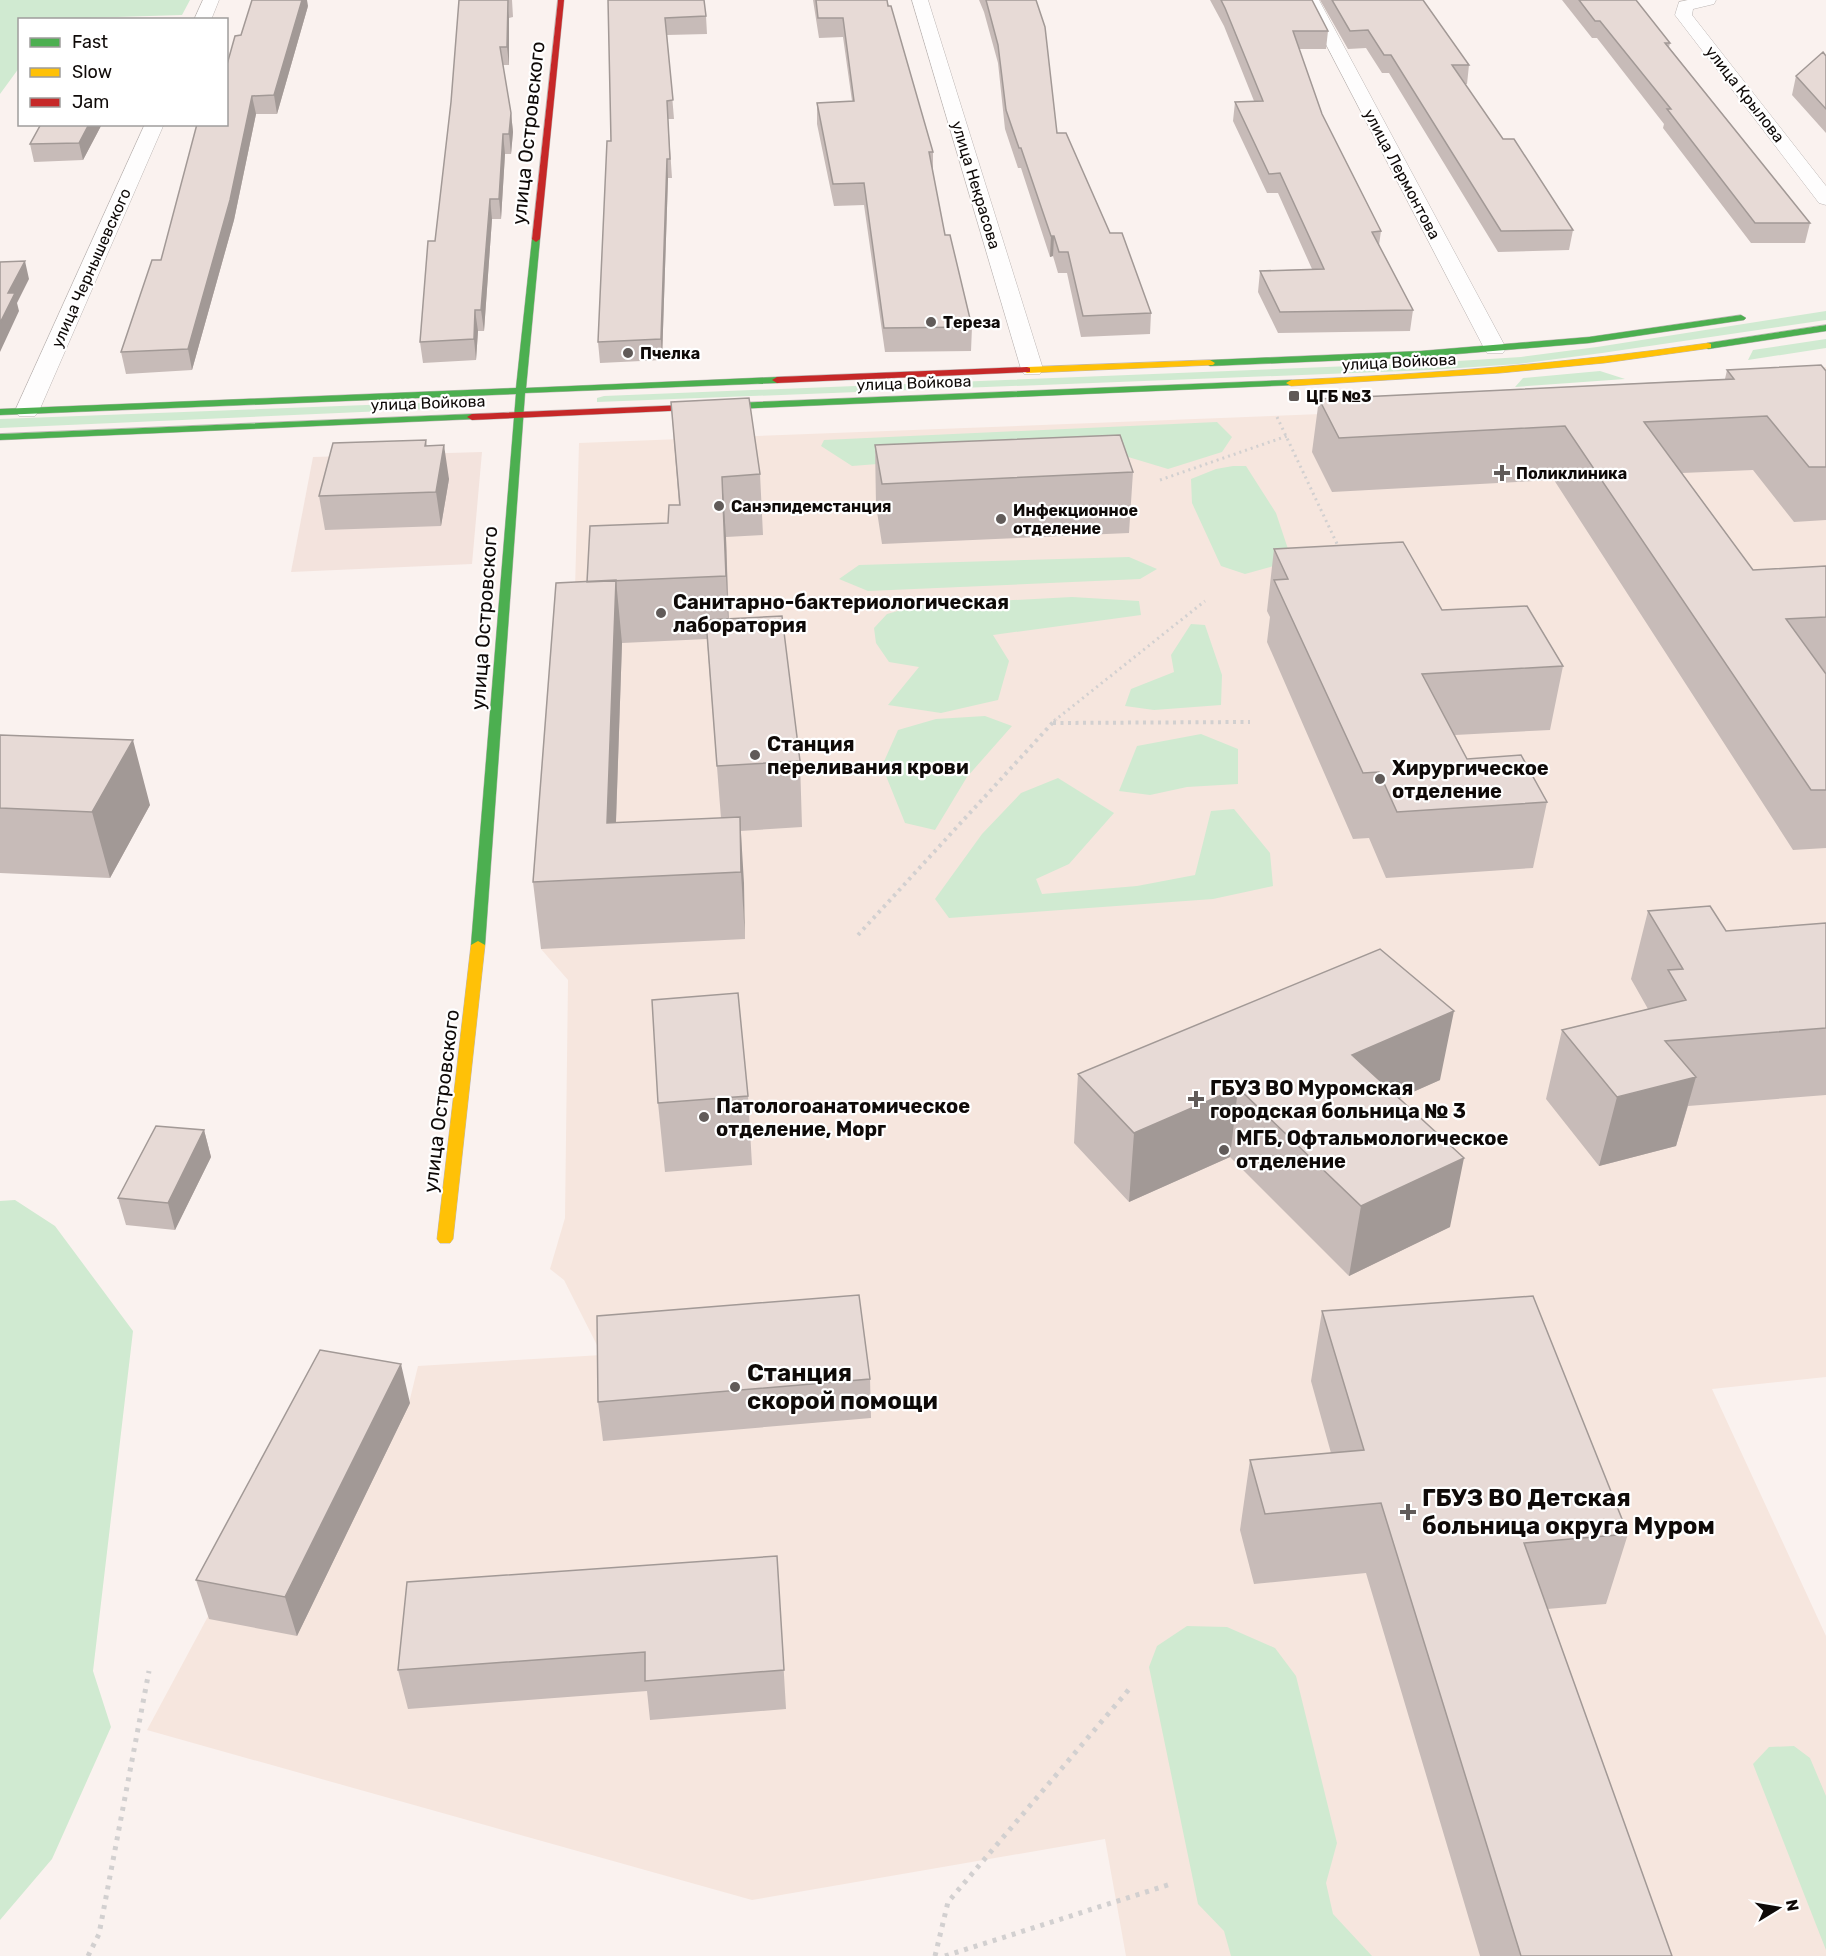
<svg xmlns="http://www.w3.org/2000/svg" width="1826" height="1956" font-family="Rubik,sans-serif">
  <rect width="100%" height="100%" fill="#faf2ef"/>
  <!-- built -->
  <path fill="#f3e3dd" d="M482,452L472,564L291,572L313,457Z"/>
  <!-- medical -->
  <path fill="#f6e6de" d="M1826,367V1377L1712,1389L1826,1636V1956H1126L1105,1839L752,1900L147,1730L330,1389L409,1403L418,1366L602,1355L564,1280L550,1269L565,1218L568,980L541,949L575,589L579,443L1528,406Z"/>
  <!-- green -->
  <path fill="#d0ead1" d="M0,0H190L182,15L20,20L19,68L0,94Z
    M1826,311V320L1602,353L1518,364L1430,370L597,402V398L604,396L1426,363L1521,357L1597,347Z
    M1826,339V348L1748,360L1753,350Z
    M1600,371L1625,379L1515,387L1523,378Z
    M446,402L452,403V408L0,428V419Z
    M1217,422L1232,437L1222,452L1168,469L1095,447L852,466L821,446L824,440Z
    M1233,466H1246L1276,513L1292,561L1245,574L1221,566L1192,503L1191,479L1216,469Z
    M1129,557L1157,569L1140,579L868,591L839,579L859,565Z
    M1072,597L1139,601L1141,615L993,635L1009,661L998,700L941,713L888,705L919,667L889,662L876,643L874,628L887,614L919,605Z
    M1191,624L1205,625L1222,675L1221,705L1154,710L1125,706L1131,689L1174,672L1171,655Z
    M985,716L1012,726L967,777L935,830L905,823L882,766L898,730L936,719Z
    M1201,734L1238,749V784L1187,787L1150,795L1119,791L1137,746Z
    M1058,778L1114,813L1069,864L1036,879L1042,894L1137,886L1195,875L1211,811L1234,809L1270,853L1273,886L1213,899L949,918L935,899L982,834L1021,793Z
    M15,1200L55,1226L133,1331L93,1671L111,1727L52,1859L0,1920V1201Z
    M1187,1626L1227,1627L1275,1648L1296,1676L1337,1843L1326,1883L1333,1914L1372,1956H1231L1224,1931L1198,1904L1149,1667L1157,1646Z
    M1794,1746L1810,1758L1826,1796V1950L1753,1764L1769,1747Z"/>
  <g fill="none" stroke-linecap="round" stroke-linejoin="round">
    <defs>
      <path id="street" d="M203,0H219L211,20H194Z
        M912,0H928L1043,369L1040,374H1024L1021,369Z
        M1303,0H1319L1506,348L1503,353H1487L1484,348Z
        M1688,0H1716L1714,4L1693,9L1692,15L1826,186V205L1819,203L1675,15L1679,2Z
        M145,124H164L39,411L35,416H19L15,411Z"/>
      <path id="fast" d="M536,236L540,239L526,388L777,377L782,380L777,383L525,393L485,945L478,949L471,945L516,394L0,415V409L516,388L532,239Z
        M1741,315L1746,318L1744,320L1589,343L1421,357L1210,366L1205,363L1210,360L1421,351L1589,337Z
        M1826,325V331L1708,349L1703,346L1708,343Z
        M1291,380L1294,381V385L709,410L704,407L709,404Z
        M472,414L477,417L475,419L0,440V434Z"/>
      <path id="slow" d="M1708,343L1711,344V348L1604,363L1500,373L1291,386L1286,383L1291,380C1431,374 1570,363 1708,343Z
        M1210,360L1215,363L1213,365L1027,373L1022,370L1027,367Z
        M478,941L485,945L453,1239L450,1243H440L437,1239L471,945Z"/>
      <path id="jam" d="M558,0H564L540,239L536,242L532,239Z
        M1027,367L1030,368V372L777,383L772,380L777,377Z
        M709,404L712,405V409L472,420L467,417L472,414Z"/>
    </defs>
    <!-- street casing -->
    <use href="#street" stroke="#bcb6b4" stroke-width="1"/>
    <!-- fast casing -->
    <use href="#fast" stroke="#bcb6b4" stroke-width="1"/>
    <!-- slow casing -->
    <use href="#slow" stroke="#bcb6b4" stroke-width="1"/>
    <!-- jam casing -->
    <use href="#jam" stroke="#bcb6b4" stroke-width="1"/>
    <!-- path-far2 -->
    <path stroke="#d2d0d0" stroke-width="3" stroke-dasharray="2 4" stroke-linecap="butt" d="M1277,417L1339,548
      M1160,480L1287,436
      M1054,721L1205,601"/>
    <!-- path-far1 -->
    <path stroke="#d2d0d0" stroke-width="4" stroke-dasharray="3 4.5" stroke-linecap="butt" d="M1053,723L1250,722
      M858,935L1056,719"/>
    <!-- path -->
    <path stroke="#d2d0d0" stroke-width="5" stroke-dasharray="4 6" stroke-linecap="butt" d="M88,1956L99,1934L149,1671
      M935,1956L948,1902L1131,1687
      M945,1956L1171,1884"/>
    <!-- street -->
    <use href="#street" fill="#fefdfd" fill-rule="evenodd"/>
    <!-- fast -->
    <use href="#fast" fill="#4caf50" fill-rule="evenodd"/>
    <!-- slow -->
    <use href="#slow" fill="#ffc107" fill-rule="evenodd"/>
    <!-- jam -->
    <use href="#jam" fill="#c62828" fill-rule="evenodd"/>
  </g>
  <!-- wall -->
  <path fill="#c7bbb8" fill-rule="evenodd" d="M459,0H512L513,17L509,18V65H503L511,113L513,132L511,154H505L501,219H492L484,331H478L476,360L423,363L420,342L435,241L451,102Z
    M608,0L706,16L707,34L667,35L674,119H668L672,178H668L662,360L600,363L598,342L611,141Z
    M813,0H887L933,152V174L945,235L972,327L971,351L885,352L864,205L834,206L817,124V103L852,101L843,37L819,38Z
    M979,0H1036L1057,133L1110,233L1151,313L1150,334L1081,337L1067,273H1058L1053,256L1050,257L1021,168H1018L1005,129L998,63L984,12Z
    M1210,0H1312L1328,31L1326,49H1299L1322,114L1381,231L1379,245L1413,310L1410,331L1278,333L1258,292L1260,271L1312,269L1278,193H1267L1233,121L1235,102L1254,101L1224,26Z
    M1320,0H1423L1469,65L1467,84H1465L1503,139L1573,230L1569,250L1498,252L1389,73H1382L1366,48L1348,49Z
    M1562,0H1636L1670,43L1669,47L1810,223L1805,243H1751L1663,128L1664,124L1597,38H1592Z
    M308,6L277,114H256L234,220L192,370L126,374L121,352L161,260L226,124Z
    M1826,56V133L1792,95L1796,76Z
    M102,124L83,160L34,162L30,144Z
    M1727,370L1826,371V520L1794,522L1753,470L1682,473L1753,570L1826,566V848L1793,850L1554,480L1332,492L1312,452L1319,399L1725,379Z
    M671,402L760,474L763,535L726,537L729,619L800,761L802,827L740,831L745,939L541,949L533,882L587,582L668,523L679,505ZM707,639L721,818L616,823L622,643Z
    M426,440L427,446L449,479L441,526L325,530L319,496Z
    M875,445L1133,472L1129,533L882,544L876,505Z
    M1274,549L1442,610L1563,666L1550,730L1455,735L1467,759L1547,802L1533,868L1386,878L1369,838L1353,839L1267,642L1270,617L1267,611Z
    M0,735L150,805L110,878L0,873Z
    M1648,911L1726,931L1826,923V1095L1688,1106L1676,1146L1599,1166L1546,1099L1562,1030L1648,1009L1631,979Z
    M1078,1074L1440,1080L1399,1098L1450,1227L1349,1276L1230,1157L1129,1202L1074,1143Z
    M748,1096L752,1165L665,1172L658,1103Z
    M204,1130L211,1157L175,1230L126,1225L118,1198Z
    M1322,1311L1628,1534L1606,1604L1547,1609L1672,1956H1480L1366,1573L1254,1584L1240,1530L1250,1460L1331,1453L1311,1381Z
    M870,1379L871,1418L603,1441L598,1402Z
    M410,1403L297,1636L209,1619L196,1580Z
    M777,1556L786,1709L650,1720L647,1691L408,1709L398,1670Z"/>
  <!-- shaded-wall -->
  <path fill="#a29996" d="M302,0H307L308,6L277,114L274,95Z
    M507,0L509,18V65L507,47Z
    M252,96L256,114L234,220L192,370L188,349Z
    M511,113L513,132L511,154L509,134Z
    M89,124H102L83,160L79,143Z
    M503,134L505,154L501,219L499,199Z
    M667,159L668,178L662,360L661,339Z
    M490,199L492,219L484,331L481,310Z
    M1051,236H1054L1053,256L1050,257Z
    M25,261L29,279L17,303L19,311L0,352V323L8,293Z
    M475,310L478,331L476,360L474,339Z
    M444,445L449,479L441,526L436,492Z
    M722,477L726,537L729,639L726,576Z
    M616,580L622,643L614,878L607,823Z
    M133,740L150,805L110,878L92,812Z
    M740,817L744,883L745,939L741,872Z
    M1454,1011L1440,1080L1341,1124L1352,1055Z
    M1696,1077L1676,1146L1599,1166L1617,1097Z
    M1238,1088L1230,1157L1129,1202L1134,1133Z
    M204,1130L211,1157L175,1230L168,1203Z
    M1464,1158L1450,1227L1349,1276L1361,1206Z
    M401,1364L410,1403L297,1636L285,1597Z"/>
  <!-- building -->
  <path fill="#e7dad6" stroke="#a29996" stroke-width="1.5" d="M252,0H302L274,95L252,96L230,200L188,349L121,352L152,260H161L197,124H226V68L235,36L241,35Z
    M459,0H508L507,47H500L511,113L509,134H503L499,199H490L481,310H475L474,339L420,342L428,241H435L451,102Z
    M608,0H704L706,16L665,18L673,100L667,101L670,159H667L661,339L598,342L607,141H611Z
    M816,0H887L888,6H891L933,152H929L945,235H950L972,327L884,328L864,183L833,184L817,103L854,101L843,18H818Z
    M986,0H1036L1045,27L1057,133H1066L1110,233H1122L1151,313L1083,316L1068,252H1059L1054,236H1051L1021,148H1019L1006,110L998,45Z
    M1221,0H1312L1328,31H1293L1322,114L1381,231L1372,232L1413,310L1280,312L1260,271L1324,269L1280,173L1269,174L1235,102L1263,101L1225,8Z
    M1332,0H1423L1469,65H1452L1503,139H1514L1573,230L1501,231L1391,55H1384L1368,30L1350,31Z
    M1579,0H1636L1670,43H1665L1810,223H1755L1667,109H1671L1600,21H1595Z
    M1823,52L1826,56V109L1796,76Z
    M41,124H89L79,143L30,144Z
    M25,261L8,293H15L0,323V262Z
    M1821,365L1826,371V467H1809L1767,416L1644,422L1753,570L1826,566V617L1786,619L1826,674V790H1811L1565,426L1339,438L1319,399L1734,379L1727,370Z
    M749,398L760,474L722,477L726,576L587,582L590,526L668,523L669,505H680L671,402Z
    M1120,435L1133,472L882,484L875,445Z
    M426,440L425,446L444,445L436,492L319,496L333,443Z
    M1403,542L1442,610L1527,606L1563,666L1422,674L1467,759L1521,755L1547,802L1397,812L1379,772L1363,773L1274,580L1288,579L1274,549Z
    M616,580L607,823L740,817L741,872L533,882L556,583Z
    M782,616L800,761L717,766L706,620Z
    M0,735L133,740L92,812L0,808Z
    M1710,906L1726,931L1826,923V1028L1665,1041L1696,1077L1617,1097L1562,1030L1686,1000L1668,970L1683,969L1648,911Z
    M1380,949L1454,1011L1352,1055L1464,1158L1361,1206L1238,1088L1134,1133L1078,1074Z
    M738,993L748,1096L658,1103L652,1000Z
    M156,1126L204,1130L168,1203L118,1198Z
    M859,1295L870,1379L598,1402L597,1316Z
    M1533,1296L1628,1534L1524,1543L1672,1956H1521L1381,1503L1265,1514L1250,1460L1364,1450L1322,1311Z
    M320,1350L401,1364L285,1597L196,1580Z
    M777,1556L784,1670L645,1681V1652L398,1670L407,1582Z"/>
  <!-- markers -->
  <g fill="#615b59" stroke="#fff" stroke-width="2">
    <circle cx="931" cy="322" r="6"/>
    <circle cx="628" cy="353" r="6"/>
    <rect x="1288" y="390" width="12" height="12" rx="3"/>
    <path d="M1499 464h6v6h6v6h-6v6h-6v-6h-6v-6h6z"/>
    <circle cx="719" cy="506" r="6"/>
    <circle cx="1001" cy="519" r="6"/>
    <circle cx="661" cy="613" r="6"/>
    <circle cx="755" cy="755" r="6"/>
    <circle cx="1380" cy="779" r="6"/>
    <path d="M1193 1090h6v6h6v6h-6v6h-6v-6h-6v-6h6z"/>
    <circle cx="704" cy="1117" r="6"/>
    <circle cx="1224" cy="1150" r="6"/>
    <circle cx="735" cy="1387" r="6"/>
    <path d="M1405 1503h6v6h6v6h-6v6h-6v-6h-6v-6h6z"/>
  </g>
  <g text-anchor="middle" dominant-baseline="central" stroke-width="4.5" stroke-linejoin="round" paint-order="stroke">
    <!-- far-street labels -->
    <g font-size="16" fill="#0f0a08" stroke="#fff">
      <text transform="translate(1745 94) rotate(52)">улица Крылова</text>
      <text transform="translate(1402 174) rotate(62)">улица Лермонтова</text>
      <text transform="translate(976 185) rotate(73)">улица Некрасова</text>
      <text transform="translate(91 268) rotate(-66)">улица Чернышевского</text>
      <text transform="translate(1399 362) rotate(-3)">улица Войкова</text>
      <text transform="translate(914 383) rotate(-2)">улица Войкова</text>
      <text transform="translate(428 403) rotate(-2)">улица Войкова</text>
    </g>
    <!-- far-poi labels -->
    <g font-size="16" font-weight="bold" fill="#0f0a08" stroke="#fff" text-anchor="start">
      <text x="943" y="322">Тереза</text>
      <text x="640" y="353">Пчелка</text>
      <text x="1306" y="396">ЦГБ №3</text>
      <text x="1516" y="473">Поликлиника</text>
      <text x="731" y="506">Cанэпидемстанция</text>
      <text x="1013" y="510">Инфекционное<tspan x="1013" dy="18">отделение</tspan></text>
    </g>
    <!-- street labels -->
    <g font-size="20" fill="#0f0a08" stroke="#fff">
      <text transform="translate(528 133) rotate(-84)">улица Островского</text>
      <text transform="translate(484 618) rotate(-86)">улица Островского</text>
      <text transform="translate(441 1101) rotate(-83)">улица Островского</text>
    </g>
    <!-- poi labels -->
    <g font-size="20" font-weight="bold" fill="#0f0a08" stroke="#fff" text-anchor="start">
      <text x="673" y="602">Санитарно-бактериологическая<tspan x="673" dy="23">лаборатория</tspan></text>
      <text x="767" y="744">Станция<tspan x="767" dy="23">переливания крови</tspan></text>
      <text x="1392" y="768">Хирургическое<tspan x="1392" dy="23">отделение</tspan></text>
      <text x="1210" y="1088">ГБУЗ ВО Муромская<tspan x="1210" dy="23">городская больница № 3</tspan></text>
      <text x="716" y="1106">Патологоанатомическое<tspan x="716" dy="23">отделение, Морг</tspan></text>
      <text x="1236" y="1138">МГБ, Офтальмологическое<tspan x="1236" dy="23">отделение</tspan></text>
    </g>
    <!-- near-poi labels -->
    <g font-size="24" font-weight="bold" fill="#0f0a08" stroke="#fff" text-anchor="start">
      <text x="747" y="1373">Станция<tspan x="747" dy="28">скорой помощи</tspan></text>
      <text x="1422" y="1498">ГБУЗ ВО Детская<tspan x="1422" dy="28">больница округа Муром</tspan></text>
    </g>
  </g>
  <!-- legend -->
  <rect x="18" y="18" width="210" height="108" fill="#ffffff" stroke="#9f9d9c" stroke-width="1.5"/>
  <rect x="30" y="38" width="30" height="9" fill="#4caf50" stroke="#9f9d9c" stroke-width="1.5"/>
  <text x="72" y="48" font-size="18" fill="#0f0a08">Fast</text>
  <rect x="30" y="68" width="30" height="9" fill="#ffc107" stroke="#9f9d9c" stroke-width="1.5"/>
  <text x="72" y="78" font-size="18" fill="#0f0a08">Slow</text>
  <rect x="30" y="98" width="30" height="9" fill="#c62828" stroke="#9f9d9c" stroke-width="1.5"/>
  <text x="72" y="108" font-size="18" fill="#0f0a08">Jam</text>
  <!-- north arrow -->
  <g transform="translate(1778 1908) rotate(79)" stroke="#ffffff" stroke-width="4.5" paint-order="stroke">
  <path d="M0-4.5L10 22L0 15L-10 22Z" fill="#0f0a08"/>
  <text y="-9" font-size="16" font-weight="bold" text-anchor="middle" fill="#0f0a08">N</text>
  </g>
</svg>
